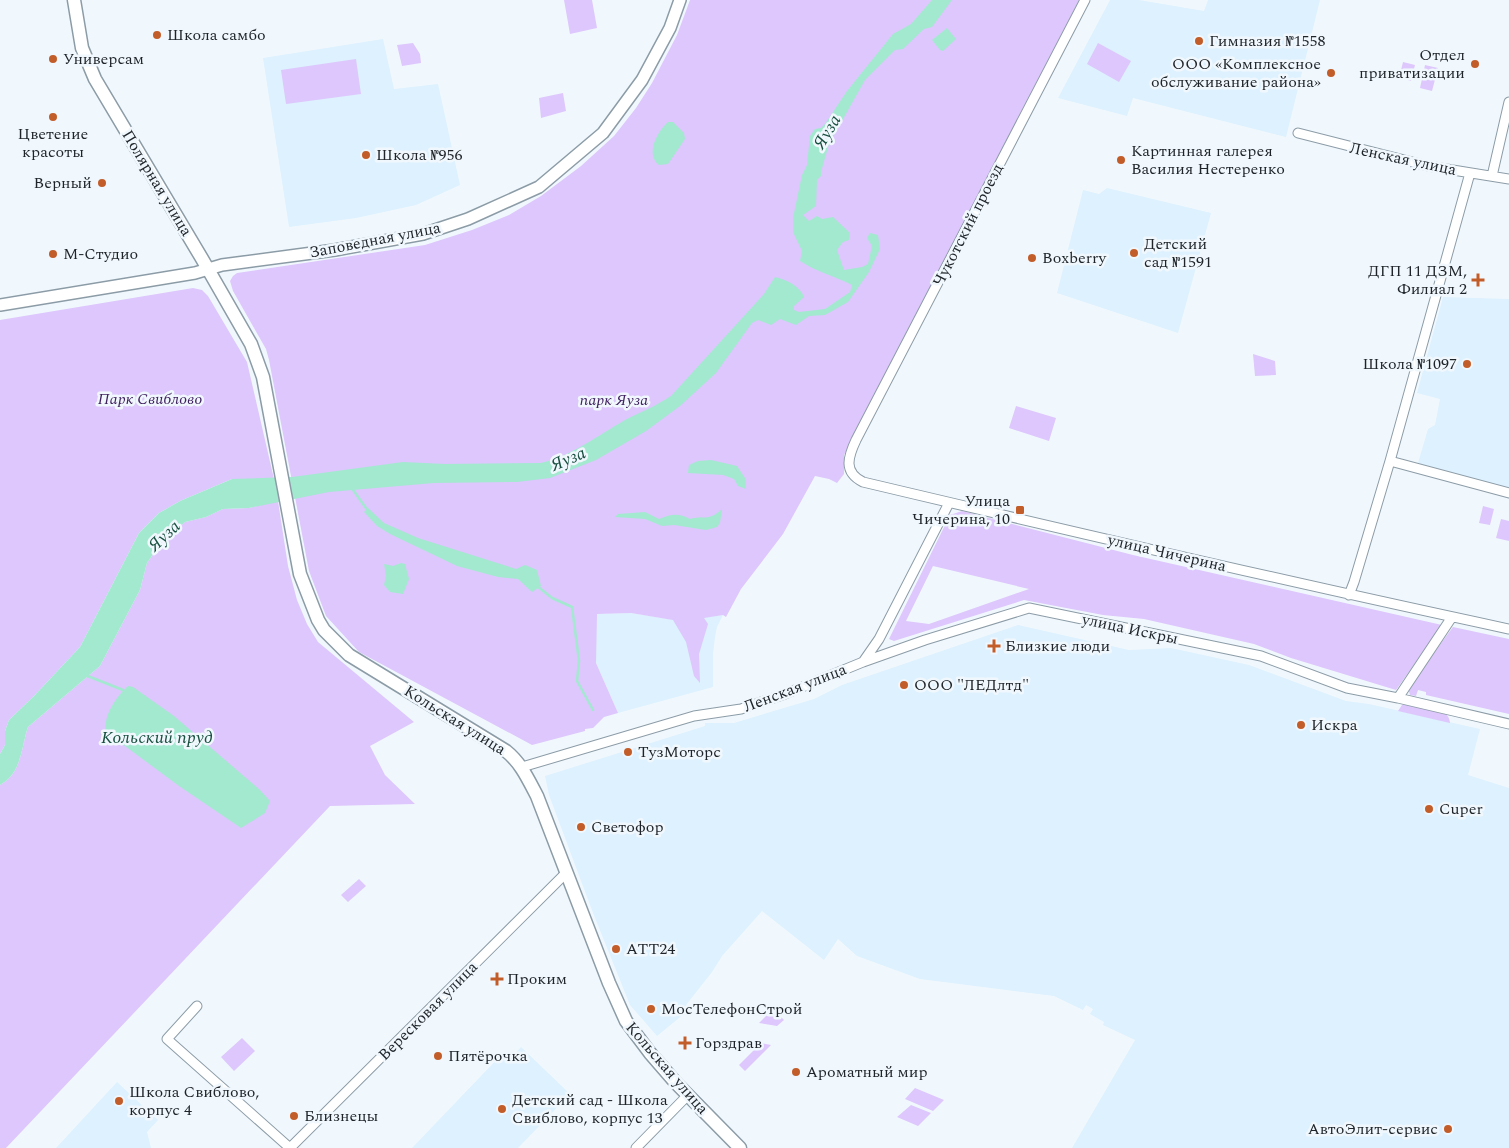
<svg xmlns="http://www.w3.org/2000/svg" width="1509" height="1148" font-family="Spectral,serif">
  <rect width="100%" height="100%" fill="#f1f8fd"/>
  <!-- built -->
  <path fill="#ddf1fe" d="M1110,0H1139L1204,11L1208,0H1320L1286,137L1133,98L1127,116L1058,98Z
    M383,39L394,89L438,84L460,185L416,205L356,218L289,227L263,58Z
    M1107,188L1211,213L1178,333L1057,293L1083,190L1099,194Z
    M1443,297L1509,299V488L1418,463L1428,429L1435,425L1440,399L1417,393Z
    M631,613L676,620L723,615L717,627L715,637L713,654V687L618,713L596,663V614Z
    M1018,625L1129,650L1171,648L1249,665L1346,701L1369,704L1480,729L1468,775L1509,788V1148H1072L1135,1040L1103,1025L1104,1022L1090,1014L1093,1009L1086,1005L1083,1010L1054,996L920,979L857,956L838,939L824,960L762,911L722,956L712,972L686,1005L690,1009L657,1036L630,1005L593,913L549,795L545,776L705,726V723H734L814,699L842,685Z
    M521,1047L570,1094L518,1148H412L503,1053L510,1059Z
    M117,1082L158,1120L147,1132L151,1148H56Z"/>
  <!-- green -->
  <path fill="#ddc7fc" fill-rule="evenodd" d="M564,0H592L597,28L570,34Z
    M690,0H1079L1027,105L844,455V474L837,483L829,479L815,476L783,534L741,589L726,617L723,615L704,618L708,624L699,654L700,683L694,676L686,642L673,620L631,613L597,614L596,663L618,713L604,717L593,728L585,729V731L532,745L359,652L326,616L309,571L269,360L266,349L233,291L230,281L233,276L237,273L425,245L472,230L509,215L541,196L581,166L614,136L636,108L652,83L677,35Z
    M413,43L420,54L421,63L402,66L397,45Z
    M1098,43L1131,61L1119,82L1087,64Z
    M356,59L361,94L286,104L281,70Z
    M1403,62L1415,65L1411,81L1399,78Z
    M1425,65L1438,68L1432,91L1420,88Z
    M563,93L566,111L541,118L539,98Z
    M193,288L202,290L208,296L247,362L274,479H232L180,501L159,513L139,533L80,647L34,696L9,720L5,731V745L0,754V320Z
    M1253,354L1275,361L1276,375L1255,376Z
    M1016,406L1056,418L1049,441L1009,428Z
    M278,501L288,566L297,600L307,624L318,642L414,722L370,746L385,775L415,804L330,806L6,1148H0V785C22,773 21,748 28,727L100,666L140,590L147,563L161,543L185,522L206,517L223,509L249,508Z
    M1483,506L1494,509L1490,525L1479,523Z
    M962,511L1133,555L1442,625L1396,690L1291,658L1254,644L1144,619L1103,615L1024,600L894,641L889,639L950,515ZM933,566L1029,589L929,624L906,621Z
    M1501,519L1509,521V541L1496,538Z
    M1453,627L1509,639V714L1426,695V692L1418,690L1416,696L1410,695L1408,688Z
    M1406,703C1420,706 1449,705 1450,723L1398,711L1402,705Z
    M359,879L366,886L348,902L341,895Z
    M773,1009L784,1020L777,1026L759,1023Z
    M242,1038L255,1051L234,1071L221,1057Z
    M761,1043L771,1045L745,1071L739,1065Z
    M915,1088L944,1100L933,1111L905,1099Z
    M911,1105L931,1113L918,1126L897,1117Z"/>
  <!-- water -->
  <path fill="#a3e9d0" d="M932,0H952L932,27L924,29L903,49L895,50L865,80L829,144L821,172V176L817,180L816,206L803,215L809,221L817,216L822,219L833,217L850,233L849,240L843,242L837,250L844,270L862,267L868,264L872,246L867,238L870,233L878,235L880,249L869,272L848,302L825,315L809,316L796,325L780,319L771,325L758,320L752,323L716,373L680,406L646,431L596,460L550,478L517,482L434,483L329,492L249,508L223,509L206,517L185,522L161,543L147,563L140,590L100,666L28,727C21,748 22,773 0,785V754L5,745V731L9,720L34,696L80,647L139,533L159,513L180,501L232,479L292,477L403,462L445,464L541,463C571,456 599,435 625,420C641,412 656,406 671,396L764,294L775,277C787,280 800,286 804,297L794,306V310L799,312L825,309L850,292L852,285C834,276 817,272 800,261L802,251L793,232V218L802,175L807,165L810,136L815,129L821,128L825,124L847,91L893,34L911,24Z
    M947,28L956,39L943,51L940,50L932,40Z
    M668,122H673L684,133L685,139L668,164L659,165C645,154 657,132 668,122Z
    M711,460L737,466L745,478L746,489L738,486L734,479L723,475L688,473L689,465L698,461Z
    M368,508L384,523L418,538L516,569L525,565L537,570L541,586L532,592L518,579L498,577L457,566L390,534L377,526L364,512Z
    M722,509L720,523L717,527L706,530L674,525L662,526L645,519L615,517L618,514L645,512L659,519C672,514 678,513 690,519C704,515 708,522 722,509Z
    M401,563L405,564L409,579L403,594L390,592L384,585L386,576L384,564L393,566Z
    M128,686L133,687L174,716L260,790L270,801L265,813L241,828L179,786L106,732C103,716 116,697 128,686Z"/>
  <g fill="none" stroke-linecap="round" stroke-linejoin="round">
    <!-- stream -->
    <path stroke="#a3e9d0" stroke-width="2.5" d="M351,487L368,511
      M537,586L552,598L572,607L579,661L577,681L593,710
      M85,675L123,690"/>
    <defs>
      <path id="minor" d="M1085,0L856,440C848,457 843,472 863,482C1078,533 1293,583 1509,629
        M1298,133L1428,166L1509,179
        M1492,176L1509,102
        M1390,461L1509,493
        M1349,595L1354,582L1390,461L1470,173
        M1452,617L1398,698L1509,724
        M863,662L879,639L949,503
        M522,767L694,716L741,709L785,694L863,662L925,640L1029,608L1261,656L1347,688L1398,698
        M197,1006L167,1039L290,1148
        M290,1148L566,873
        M636,1148L688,1095"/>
      <path id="tertiary" d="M0,305L195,273L222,265L335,250L423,234L468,219L539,187L603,133L642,80L670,28L680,0"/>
      <path id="secondary" d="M74,0L82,48L95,79L201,257L251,344L263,377L300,574L318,620L324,630L349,655L506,751C521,763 528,779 537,796L609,983L626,1021L650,1053L676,1083L740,1148"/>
    </defs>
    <!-- minor casing -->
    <use href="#minor" stroke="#8c9ca7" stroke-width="11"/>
    <!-- tertiary casing -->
    <use href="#tertiary" stroke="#8c9ca7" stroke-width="14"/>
    <!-- secondary casing -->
    <use href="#secondary" stroke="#8c9ca7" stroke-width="15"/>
    <!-- minor -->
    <use href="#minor" stroke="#fff" stroke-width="9"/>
    <!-- tertiary -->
    <use href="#tertiary" stroke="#fff" stroke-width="11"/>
    <!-- secondary -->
    <use href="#secondary" stroke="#fff" stroke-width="12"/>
  </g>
  <!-- markers -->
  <g fill="#c25d2a" stroke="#f1f8fd" stroke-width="2">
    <circle cx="157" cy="35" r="5"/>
    <circle cx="1199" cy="41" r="5"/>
    <circle cx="53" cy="59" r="5"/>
    <circle cx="1475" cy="64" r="5"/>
    <circle cx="1331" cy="73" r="5"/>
    <circle cx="53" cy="117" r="5"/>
    <circle cx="366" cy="155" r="5"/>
    <circle cx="1121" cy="160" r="5"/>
    <circle cx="102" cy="183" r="5"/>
    <circle cx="1134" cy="253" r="5"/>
    <circle cx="53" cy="254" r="5"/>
    <circle cx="1032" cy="258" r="5"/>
    <path d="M1475.5 272.5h5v5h5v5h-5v5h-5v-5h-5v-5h5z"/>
    <circle cx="1467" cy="364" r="5"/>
    <rect x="1015" y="505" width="10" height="10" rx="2.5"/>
    <path d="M991.5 638.5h5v5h5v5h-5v5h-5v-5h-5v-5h5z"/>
    <circle cx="904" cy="685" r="5"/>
    <circle cx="1301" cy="725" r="5"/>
    <circle cx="628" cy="752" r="5"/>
    <circle cx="1429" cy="809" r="5"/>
    <circle cx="581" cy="827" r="5"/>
    <circle cx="616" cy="949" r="5"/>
    <path d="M494.5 971.5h5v5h5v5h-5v5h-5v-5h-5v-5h5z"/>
    <circle cx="651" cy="1009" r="5"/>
    <path d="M682.5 1035.5h5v5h5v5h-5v5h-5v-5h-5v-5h5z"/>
    <circle cx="438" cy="1056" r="5"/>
    <circle cx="796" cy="1072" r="5"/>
    <circle cx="119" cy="1101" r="5"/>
    <circle cx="502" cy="1109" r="5"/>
    <circle cx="294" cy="1116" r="5"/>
    <circle cx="1448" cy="1129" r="5"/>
  </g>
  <g text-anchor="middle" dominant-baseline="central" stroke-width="5" stroke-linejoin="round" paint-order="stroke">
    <!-- poi labels -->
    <g font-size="16" fill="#1e2429" stroke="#f1f8fd" text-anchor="start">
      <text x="167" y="35">Школа самбо</text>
      <text x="1209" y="41">Гимназия №1558</text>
      <text x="1465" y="55" text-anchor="end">Отдел<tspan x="1465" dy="18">приватизации</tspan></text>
      <text x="63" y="59">Универсам</text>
      <text x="1321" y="64" text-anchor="end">ООО «Комплексное<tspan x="1321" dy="18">обслуживание района»</tspan></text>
      <text x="53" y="134" text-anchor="middle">Цветение<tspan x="53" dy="18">красоты</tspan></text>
      <text x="1131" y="151">Картинная галерея<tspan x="1131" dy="18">Василия Нестеренко</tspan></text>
      <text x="376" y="155">Школа №956</text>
      <text x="92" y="183" text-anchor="end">Верный</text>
      <text x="1144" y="244">Детский<tspan x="1144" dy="18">сад №1591</tspan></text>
      <text x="63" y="254">М-Студио</text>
      <text x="1042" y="258">Boxberry</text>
      <text x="1467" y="271" text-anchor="end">ДГП 11 ДЗМ,<tspan x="1467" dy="18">Филиал 2</tspan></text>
      <text x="1457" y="364" text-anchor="end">Школа №1097</text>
      <text x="1010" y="501" text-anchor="end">Улица<tspan x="1010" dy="18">Чичерина, 10</tspan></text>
      <text x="1005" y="646">Близкие люди</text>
      <text x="914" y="685">ООО "ЛЕДлтд"</text>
      <text x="1311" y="725">Искра</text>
      <text x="638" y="752">ТузМоторс</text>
      <text x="1439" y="809">Cuper</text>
      <text x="591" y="827">Светофор</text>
      <text x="626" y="949">АТТ24</text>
      <text x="507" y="979">Проким</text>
      <text x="661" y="1009">МосТелефонСтрой</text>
      <text x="695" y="1043">Горздрав</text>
      <text x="448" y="1056">Пятёрочка</text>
      <text x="806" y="1072">Ароматный мир</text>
      <text x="129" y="1092">Школа Свиблово,<tspan x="129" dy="18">корпус 4</tspan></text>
      <text x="512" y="1100">Детский сад - Школа<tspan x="512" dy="18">Свиблово, корпус 13</tspan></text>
      <text x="304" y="1116">Близнецы</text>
      <text x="1438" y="1129" text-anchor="end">АвтоЭлит-сервис</text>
    </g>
    <!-- street labels -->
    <g font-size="16" fill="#1e2429" stroke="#f1f8fd">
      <text transform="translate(1403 159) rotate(12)">Ленская улица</text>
      <text transform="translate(157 183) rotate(59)">Полярная улица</text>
      <text transform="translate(968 225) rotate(-63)">Чукотский проезд</text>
      <text transform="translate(375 240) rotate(-11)">Заповедная улица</text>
      <text transform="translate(1167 553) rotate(13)">улица Чичерина</text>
      <text transform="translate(1130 629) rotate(12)">улица Искры</text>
      <text transform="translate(795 688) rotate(-21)">Ленская улица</text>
      <text transform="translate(455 720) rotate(32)">Кольская улица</text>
      <text transform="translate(428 1011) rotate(-45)">Вересковая улица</text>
      <text transform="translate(667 1068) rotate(49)">Кольская улица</text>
    </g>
    <!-- park labels -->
    <g font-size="16" font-style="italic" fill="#412261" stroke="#f1f8fd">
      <text x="150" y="399">Парк Свиблово</text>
      <text x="614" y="400">парк Яуза</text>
    </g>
    <!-- water labels -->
    <g font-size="18" font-style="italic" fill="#185040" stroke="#f1f8fd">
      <text transform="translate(827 132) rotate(-59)">Яуза</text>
      <text transform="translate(568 459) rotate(-23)">Яуза</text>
      <text transform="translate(164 536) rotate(-43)">Яуза</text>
      <text x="157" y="737">Кольский пруд</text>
    </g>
  </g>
</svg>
